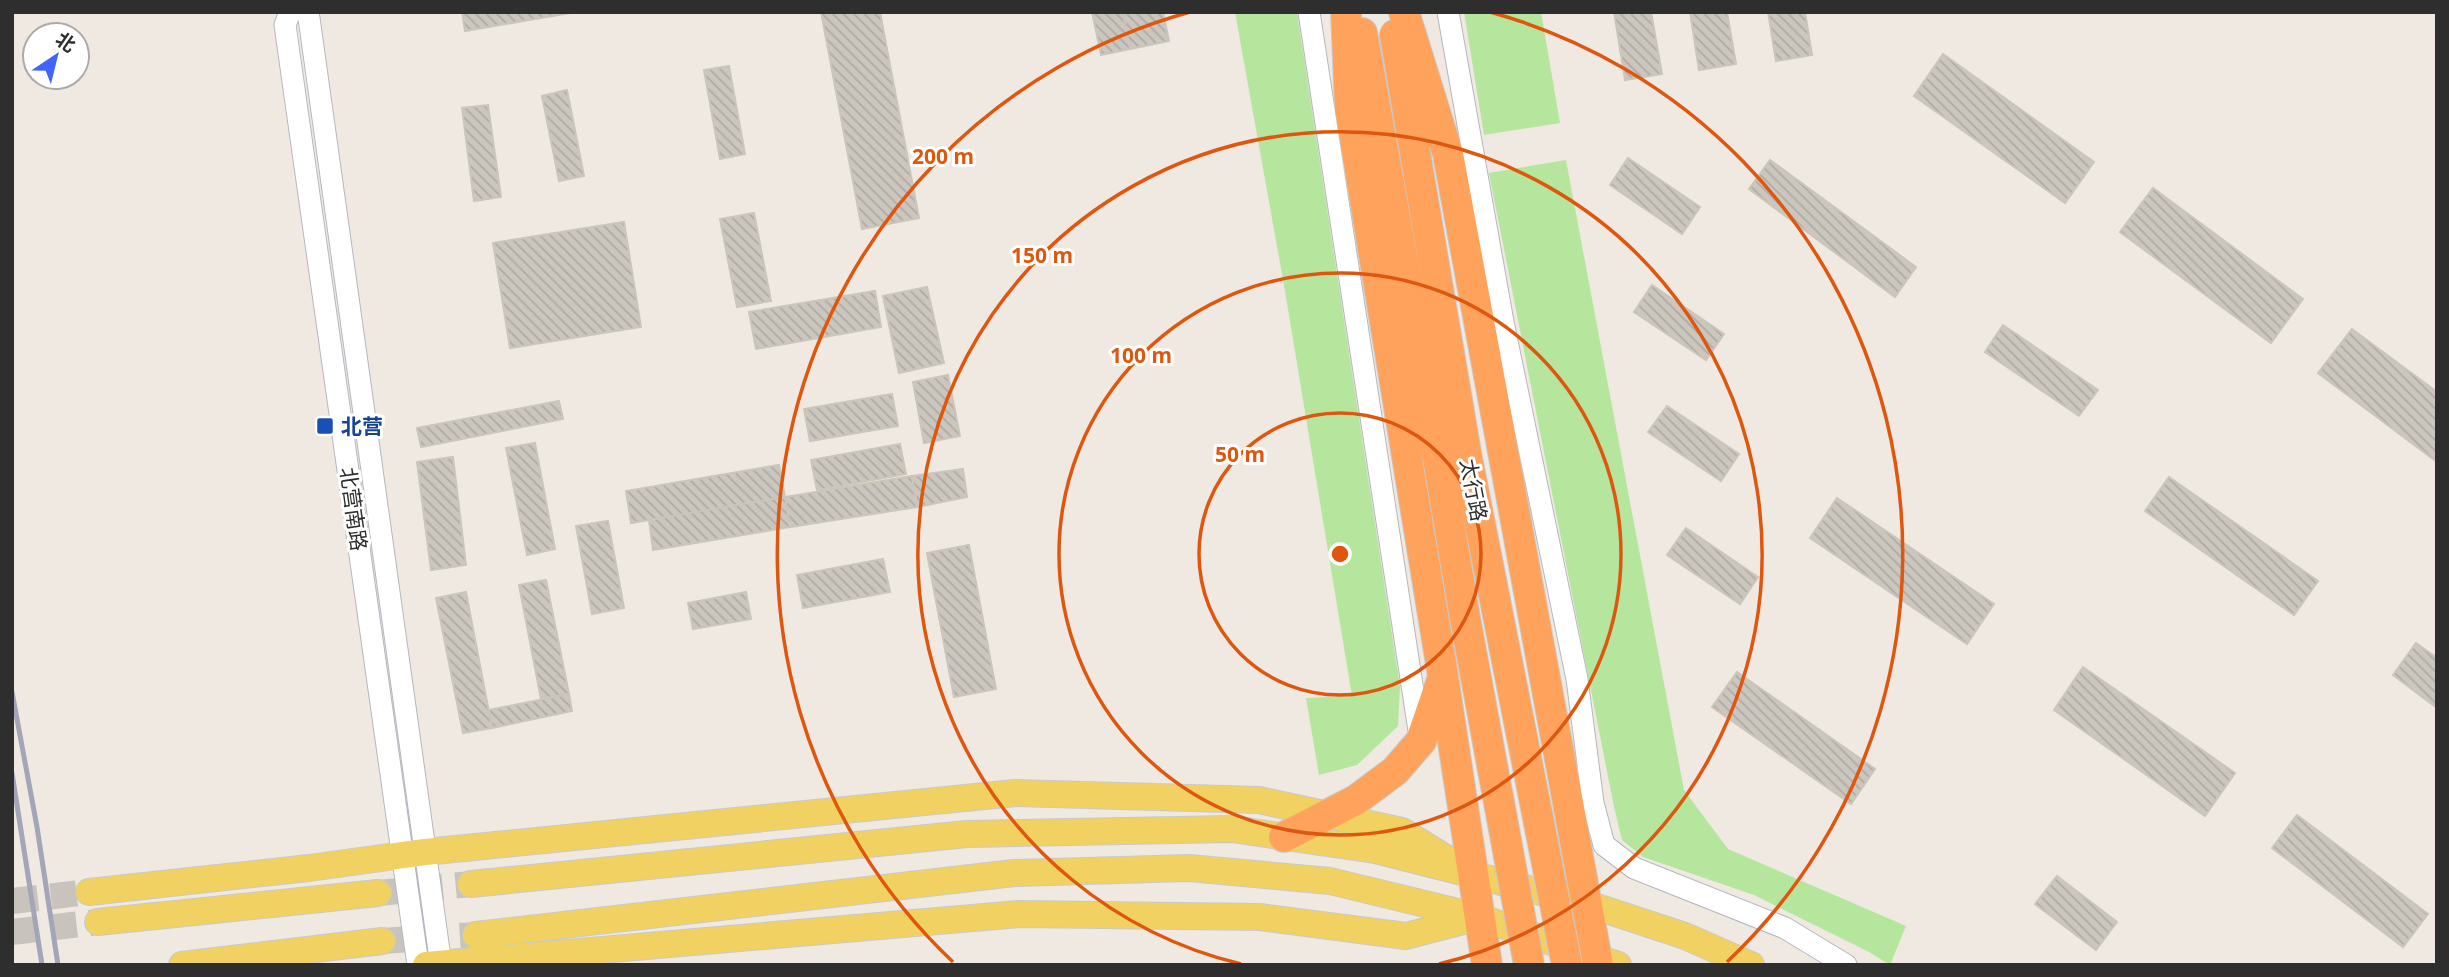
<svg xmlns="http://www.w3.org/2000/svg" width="2449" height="977" font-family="'Noto Sans','Noto Sans SC',sans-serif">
  <defs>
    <pattern id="building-back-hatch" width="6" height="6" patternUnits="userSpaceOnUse" patternTransform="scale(1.75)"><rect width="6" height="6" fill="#cbc7bf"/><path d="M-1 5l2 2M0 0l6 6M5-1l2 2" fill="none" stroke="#afaba4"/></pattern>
  </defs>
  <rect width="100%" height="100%" fill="#efe9e1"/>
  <!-- grass -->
  <path fill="#b6e59e" d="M1235,12H1297L1400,687L1398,726L1357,765L1319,775L1306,698L1352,696L1285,291Z
    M1464,12H1541L1560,123L1484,135Z
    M1566,160L1684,790L1728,849L1906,926L1890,965L1869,952L1754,895L1643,857L1622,840L1614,807L1489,173Z"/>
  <!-- building -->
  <path fill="url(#building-back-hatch)" stroke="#cbc5ba" stroke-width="2" d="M462,12H576L465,31Z
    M821,12H880L919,218L862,229Z
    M1092,12H1123L1130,49L1101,55Z
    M1123,12H1163L1169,41L1130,49Z
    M1614,12H1651L1662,74L1625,80Z
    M1690,12H1727L1736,64L1699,70Z
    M1768,12H1805L1812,55L1776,61Z
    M1943,54L2094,162L2065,203L1914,96Z
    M729,66L745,154L720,159L704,70Z
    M567,90L584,176L559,181L542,96Z
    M488,105L501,197L474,201L462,108Z
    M1628,158L1700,207L1682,234L1610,185Z
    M1770,160L1916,267L1895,297L1749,189Z
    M2153,188L2303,299L2271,343L2120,232Z
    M754,213L771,301L737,307L720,219Z
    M624,222L641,327L510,348L493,243Z
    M1652,285L1724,334L1706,360L1634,312Z
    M927,287L944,363L899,373L883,296Z
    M875,291L881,327L756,349L749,312Z
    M2003,325L2098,390L2079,416L1985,352Z
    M2352,329L2437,392V462L2318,373Z
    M948,375L960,436L924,443L913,382Z
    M892,394L898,426L810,441L804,409Z
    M559,401L563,419L421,447L417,428Z
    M1667,406L1739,454L1721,481L1648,432Z
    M535,443L555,549L527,555L506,448Z
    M900,444L906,474L817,490L811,460Z
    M453,457L466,565L431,570L417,462Z
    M779,465L785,497L631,523L626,491Z
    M963,469L967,497L917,507L912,476Z
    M912,476L917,507L790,527L785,497Z
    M2169,477L2318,581L2294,615L2145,511Z
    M785,497L790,527L653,550L649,520Z
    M1837,498L1994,604L1967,644L1810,538Z
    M608,521L624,608L592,614L576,526Z
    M1686,528L1758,577L1740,604L1667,555Z
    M969,545L996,689L954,697L927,553Z
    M883,559L890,592L803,608L797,575Z
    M546,580L569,694L541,699L519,585Z
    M466,592L492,728L463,733L436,598Z
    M746,592L751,619L693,629L688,603Z
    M2416,643L2437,658V708L2393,675Z
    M2083,667L2235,773L2205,816L2054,710Z
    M1737,672L1875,769L1851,804L1712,707Z
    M569,694L572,711L492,728L489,710Z
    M2297,815L2428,914L2403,947L2272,848Z
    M2057,876L2117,922L2096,950L2035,904Z"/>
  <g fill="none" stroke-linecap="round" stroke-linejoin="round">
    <!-- major-tunnel -->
    <path stroke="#c8c4bd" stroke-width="26" stroke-dasharray="26 13" stroke-linecap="butt" d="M378,893L471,884
      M12,901L89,892
      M12,932L98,922
      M382,941L476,935"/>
    <defs>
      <path id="minor" d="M290,12L285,25L418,965
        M306,12L309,18L441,965
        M1309,12L1420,737
        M1448,12L1503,322L1577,679L1593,803L1604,845L1634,868L1785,928L1846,965"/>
      <path id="major" d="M471,884L967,834L1232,829L1375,850L1588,904L1685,936L1751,965
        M89,892L309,868L425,852L1015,793L1259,800L1402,831L1473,875
        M98,922L378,893
        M476,935L1014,873L1189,868L1330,881L1479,917L1618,965
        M182,965L382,941
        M426,965L1019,914L1260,917L1406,936L1475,918"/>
      <path id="highway" d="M1346,12L1350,108L1443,676L1487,965
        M1404,12L1448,154L1598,965
        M1362,33L1438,458
        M1395,35L1466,453
        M1284,837L1356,800L1395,771L1421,741L1441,683"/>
    </defs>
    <!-- minor casing -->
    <use href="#minor" stroke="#b4b7c1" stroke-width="23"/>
    <!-- major casing -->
    <use href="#major" stroke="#c9c9c9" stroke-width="28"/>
    <!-- highway casing -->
    <use href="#highway" stroke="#c9c9c9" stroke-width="32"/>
    <!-- minor -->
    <use href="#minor" stroke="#fff" stroke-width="21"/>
    <!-- major -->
    <use href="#major" stroke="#f2d163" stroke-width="26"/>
    <!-- highway -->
    <use href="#highway" stroke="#ffa35c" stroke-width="30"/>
    <!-- rail -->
    <path stroke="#a3a6b8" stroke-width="5" d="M12,692L37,827L58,965
      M12,773L42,965"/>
    <defs>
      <path id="highway-bridge" d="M1466,453L1567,965
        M1438,458L1465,618L1529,965"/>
    </defs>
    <!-- highway-bridge casing -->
    <use href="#highway-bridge" stroke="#c9c9c9" stroke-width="32" stroke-linecap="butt"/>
    <!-- highway-bridge -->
    <use href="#highway-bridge" stroke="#ffa35c" stroke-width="30"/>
  </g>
  <!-- distance rings -->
  <g fill="none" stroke="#df570e" stroke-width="3.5">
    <circle cx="1340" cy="554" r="141"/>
    <circle cx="1340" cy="554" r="281"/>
    <path d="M1241 964A422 422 0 1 1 1439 964"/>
    <path d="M953 962A562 562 0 0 1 1190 12M1490 12A562 562 0 0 1 1727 962"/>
  </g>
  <!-- markers -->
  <rect fill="#1a4fb4" stroke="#fff" stroke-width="2.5" x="316" y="417" width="18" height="18" rx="3.5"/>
  <g text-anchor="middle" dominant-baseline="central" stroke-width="6" stroke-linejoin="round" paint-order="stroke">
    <!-- transit labels -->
    <g font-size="21" font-weight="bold" fill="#164399" stroke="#fff" text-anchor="start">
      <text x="341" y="426">北营</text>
    </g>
    <!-- street labels -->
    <g font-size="21" fill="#2e2e2e" stroke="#fff">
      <text transform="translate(1474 490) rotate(79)">太行路</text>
      <text transform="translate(354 509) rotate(82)">北营南路</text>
    </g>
  </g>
  <circle cx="1340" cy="554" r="10" fill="#df570e" stroke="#fff" stroke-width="3.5"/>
  <g font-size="21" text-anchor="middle" font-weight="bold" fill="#df570e" stroke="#fff" stroke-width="6" stroke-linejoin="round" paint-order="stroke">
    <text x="943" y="164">200 m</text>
    <text x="1042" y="263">150 m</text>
    <text x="1141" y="363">100 m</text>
    <text x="1240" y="462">50 m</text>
  </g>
  <!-- border -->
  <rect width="2449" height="977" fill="none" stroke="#2e2e2e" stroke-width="28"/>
  <!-- north arrow -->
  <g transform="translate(56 56) rotate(35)"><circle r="33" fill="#ffffff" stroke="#ababab" stroke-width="2"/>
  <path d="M0-5L12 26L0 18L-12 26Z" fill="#4264fb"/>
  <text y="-10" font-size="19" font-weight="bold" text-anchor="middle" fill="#2e2e2e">北</text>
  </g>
</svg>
